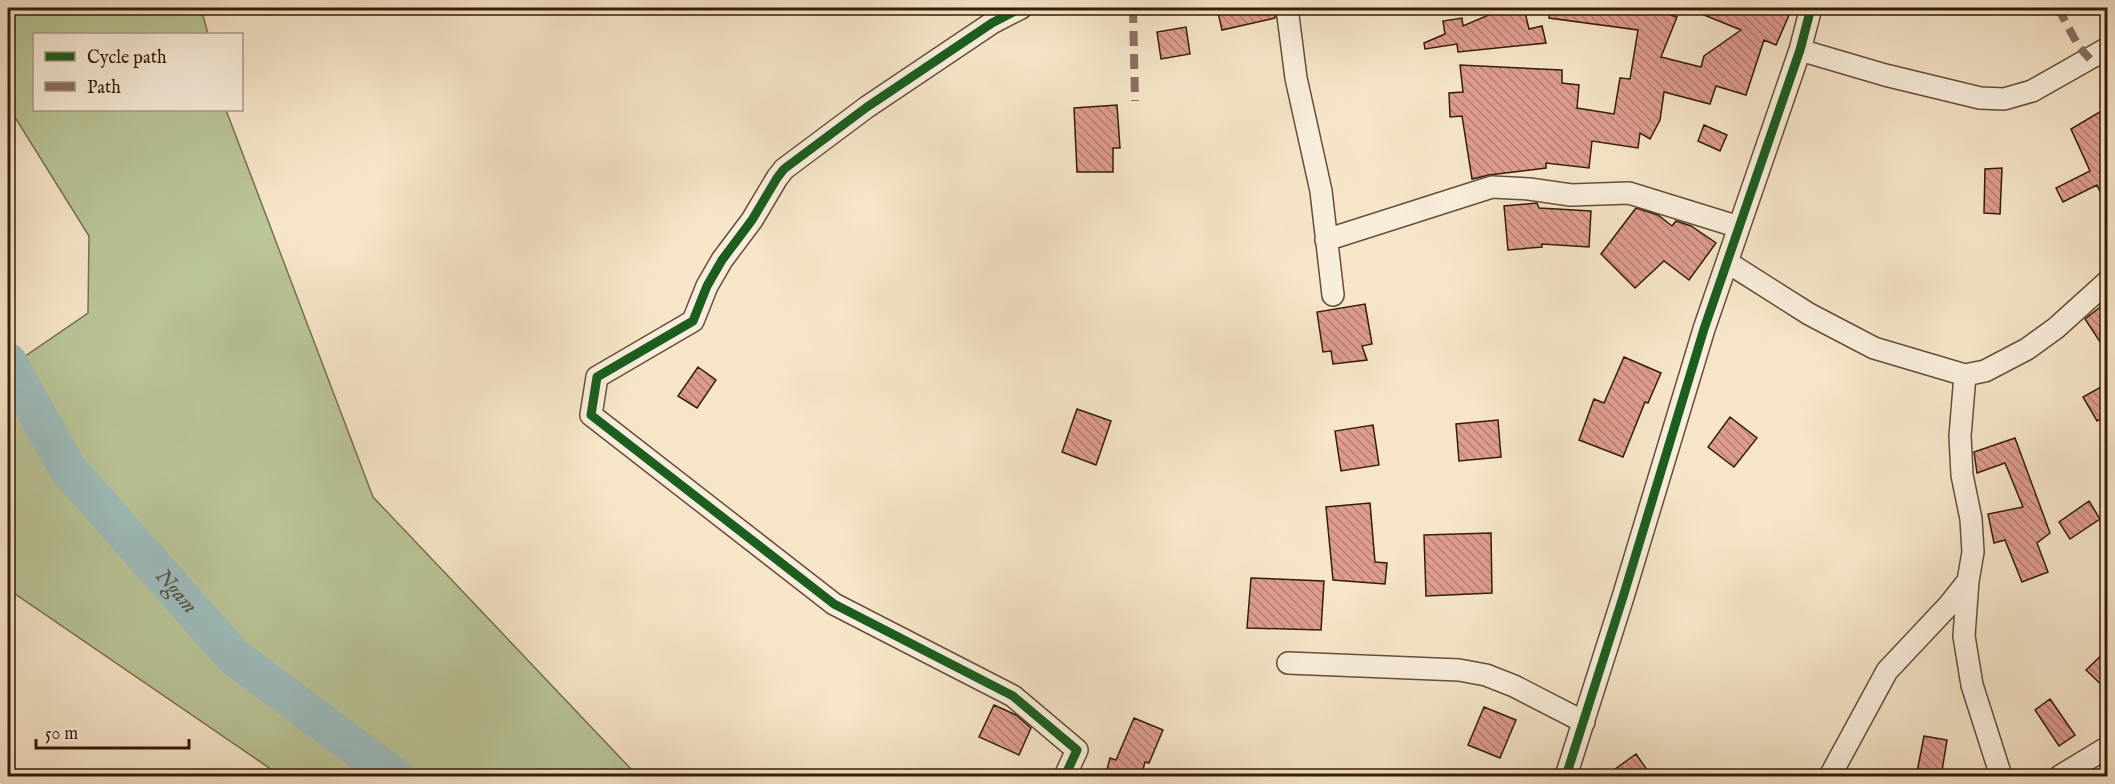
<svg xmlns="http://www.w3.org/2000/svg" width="2115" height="784" font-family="'IM FELL English',serif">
  <defs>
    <pattern id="building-back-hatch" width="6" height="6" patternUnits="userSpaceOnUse" patternTransform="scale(1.5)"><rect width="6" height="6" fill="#de9c90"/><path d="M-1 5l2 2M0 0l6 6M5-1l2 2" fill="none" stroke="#b57e74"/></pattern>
  </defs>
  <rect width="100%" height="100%" fill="#f6e5c9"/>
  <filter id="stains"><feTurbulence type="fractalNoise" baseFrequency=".00333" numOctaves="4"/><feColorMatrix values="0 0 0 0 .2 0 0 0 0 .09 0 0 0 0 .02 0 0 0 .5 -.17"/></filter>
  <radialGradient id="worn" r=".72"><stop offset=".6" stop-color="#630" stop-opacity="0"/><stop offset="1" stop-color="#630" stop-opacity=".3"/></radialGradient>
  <!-- grass -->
  <path fill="#bac598" stroke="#787050" stroke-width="1.5" d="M8,8H201L208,34H34V110H226L373,497L631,769L626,776H281L15,594L8,592V368L88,313L89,236L8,106Z"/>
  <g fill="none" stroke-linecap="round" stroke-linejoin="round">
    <!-- river -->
    <path stroke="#9ebdbd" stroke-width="38" id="s1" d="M8,362L67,468L233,656L394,776"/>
  </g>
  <!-- building -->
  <path fill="url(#building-back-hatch)" stroke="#351c07" stroke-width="1.5" d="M1217,8H1275V18L1222,30Z
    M1505,8H1524L1529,29L1542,26L1546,43L1458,52L1457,44L1425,49L1424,43L1445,34L1443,21L1462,18L1463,26Z
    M1550,8H1650L1677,17L1661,57L1701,67L1704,56L1741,30L1687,8H1777L1790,13L1776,45L1764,40L1746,95L1716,86L1710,104L1664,92L1660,120L1650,139L1640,133L1638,148L1592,141L1589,168L1546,163V168L1489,175L1472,179L1462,116L1450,117L1449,93L1463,92L1460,65L1562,70V83L1579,85L1577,108L1614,114L1620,78L1630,79L1638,30L1549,18Z
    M1186,27L1190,54L1161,59L1157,32Z
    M1117,105L1120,148H1113V172H1077L1074,108Z
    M2108,107V209L2097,185L2063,202L2056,188L2090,171L2071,129Z
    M1704,125L1727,135L1720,151L1698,141Z
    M2002,168L2000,214L1984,213L1985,169Z
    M1537,203L1539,208L1591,211L1589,247L1542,244V247L1508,250L1504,206Z
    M1636,208L1658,215L1672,226L1676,221L1691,226L1716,243L1689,280L1664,261L1635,288L1601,254Z
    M2108,301V354L2085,319Z
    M1365,304L1372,344L1362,346L1367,360L1333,364L1331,351L1323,352L1317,312Z
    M1624,357L1661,373L1648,403L1645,402L1623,457L1579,440L1594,399L1604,403Z
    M698,367L716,380L697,408L678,396Z
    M2108,383V415L2097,421L2083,397Z
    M1077,409L1111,421L1096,465L1062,452Z
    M1730,417L1757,438L1734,467L1708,447Z
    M1498,420L1501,457L1459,461L1456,424Z
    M1373,425L1379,465L1341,471L1335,431Z
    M2015,438L2050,533L2037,543L2048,572L2022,582L2005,540L1994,543L1988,514L2023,507L2005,463L1977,473L1974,452Z
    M2089,501L2100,519L2070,539L2059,522Z
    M1370,503L1375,562L1387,563L1385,584L1333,580L1326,507Z
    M1491,533L1492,593L1426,596L1424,535Z
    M1251,578L1324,581L1321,630L1247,628Z
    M2108,649V691L2086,670Z
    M2050,699L2075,735L2059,746L2035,710Z
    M994,705L1016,715L1031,728L1019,755L979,737Z
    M1484,707L1516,720L1500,758L1468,745Z
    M1134,718L1163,730L1149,763L1145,762L1141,777H1105L1110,758L1116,760Z
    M1924,736L1947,740L1941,777H1916Z
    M1636,754L1652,777H1604Z"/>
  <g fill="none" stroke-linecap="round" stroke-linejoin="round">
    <defs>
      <path id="minor" d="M1021,8L992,23L867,107L784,169L777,178L752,220L722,260L707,286L693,321L597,377L591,415L834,604L1013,696L1077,750L1065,776
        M1287,8L1296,78L1321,191L1333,295
        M1800,50L1885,75L1980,98L2004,99L2032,91L2108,48
        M1326,240L1492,187L1529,189L1571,195L1629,193L1739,227
        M1727,262L1809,314L1874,348L1965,375L1985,371L2027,349L2056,328L2108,281
        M1965,375L1960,436L1962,475L1971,519L1973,552L1968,581L1964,636L1972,685L2001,776
        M1288,663L1459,670L1486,675L1514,686L1584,722
        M1566,776L1623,597L1704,329L1800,50L1811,8
        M1830,776L1887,671L1949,605L1968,581
        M2060,776L2108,747"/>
    </defs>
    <!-- minor casing -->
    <use href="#minor" stroke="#654e38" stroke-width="24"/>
    <!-- minor -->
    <use href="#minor" stroke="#f9eedc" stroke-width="21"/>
    <!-- quiet -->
    <path stroke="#8d6e63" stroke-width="8" stroke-dasharray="15 8" stroke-linecap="butt" d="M1133,8L1135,101
      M2058,8L2079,47L2090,59"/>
    <defs>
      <path id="cycleway" d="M1021,8L992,23L867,107L784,169L777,178L752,220L722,260L707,286L693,321L597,377L591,415L834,604L1013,696L1077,750L1065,776
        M1566,776L1623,597L1704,329L1800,50L1811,8"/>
    </defs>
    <!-- cycleway casing -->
    <use href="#cycleway" stroke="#f9eedc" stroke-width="13"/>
    <!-- cycleway -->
    <use href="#cycleway" stroke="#1b5e20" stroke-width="9"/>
  </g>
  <g text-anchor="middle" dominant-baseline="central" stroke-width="5" stroke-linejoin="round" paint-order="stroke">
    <!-- water labels -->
    <g font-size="22" font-style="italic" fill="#5a5447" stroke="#f9eedc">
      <text stroke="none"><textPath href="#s1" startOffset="286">Ngam</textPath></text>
    </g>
  </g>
  <!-- margin -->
  <rect width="2115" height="784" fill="none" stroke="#f6e5c9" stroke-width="30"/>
  <rect x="9" y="9" width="2097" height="766" fill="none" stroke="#351c07" stroke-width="3"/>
  <rect x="15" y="15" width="2085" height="754" fill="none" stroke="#351c07" stroke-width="1.5"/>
  <!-- legend -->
  <rect x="33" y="33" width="210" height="78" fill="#f9eedc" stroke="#ab9a87" stroke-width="1.5"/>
  <rect x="45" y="52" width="30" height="9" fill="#1b5e20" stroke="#ab9a87" stroke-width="1.5"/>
  <text x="87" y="63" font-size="18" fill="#351c07">Cycle path</text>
  <rect x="45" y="82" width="30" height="9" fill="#8d6e63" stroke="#ab9a87" stroke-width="1.5"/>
  <text x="87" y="93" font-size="18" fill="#351c07">Path</text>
  <!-- scale -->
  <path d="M36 739v9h153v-9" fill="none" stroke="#351c07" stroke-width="3"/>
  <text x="45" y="739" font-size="18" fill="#351c07" stroke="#f9eedc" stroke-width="4.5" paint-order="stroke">50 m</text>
  <rect width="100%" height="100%" filter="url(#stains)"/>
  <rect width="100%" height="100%" fill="url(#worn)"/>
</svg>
